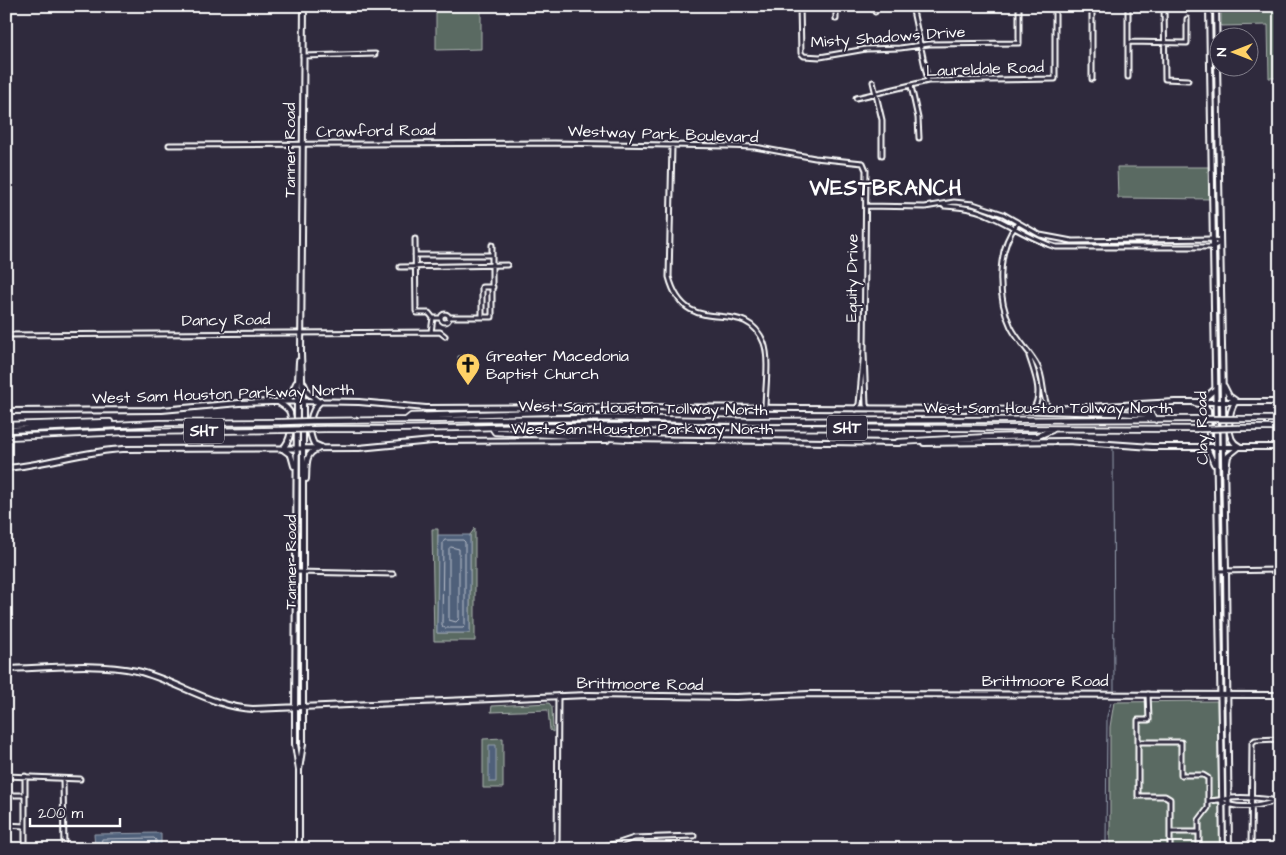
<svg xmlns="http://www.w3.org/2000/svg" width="1286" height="855" font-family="'Architects Daughter',sans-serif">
  <rect width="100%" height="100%" fill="#2f2a3d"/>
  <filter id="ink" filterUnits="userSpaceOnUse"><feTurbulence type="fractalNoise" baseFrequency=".02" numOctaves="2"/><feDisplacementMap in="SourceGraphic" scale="10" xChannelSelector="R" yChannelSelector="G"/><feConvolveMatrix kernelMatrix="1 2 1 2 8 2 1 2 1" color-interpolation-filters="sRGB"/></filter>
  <g filter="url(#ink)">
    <!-- green -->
    <path fill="#5a6a62" stroke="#acb4b0" d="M436,6H481V49L436,50Z
      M1221,6H1280V78H1269L1268,25L1221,26Z
      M1117,167H1212V199L1118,198Z
      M473,355L475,373L458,372V356Z
      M475,528V641H434L432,529H438L437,633H470V535Z
      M1217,701L1220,849H1110V727L1114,702Z
      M549,703L552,707L553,732L550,730L548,710L491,712L492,706Z
      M503,738V788H483V739Z"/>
    <!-- water -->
    <path fill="#4f607a" stroke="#95a0af" d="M438,535H470V633H437Z
      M489,745H496V782H489Z
      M161,833V849H95L94,834Z"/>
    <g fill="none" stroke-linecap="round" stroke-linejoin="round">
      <!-- shore -->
      <path stroke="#b9bfca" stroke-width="1" d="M445,540H463L465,542V626L463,628H445L442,626L443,543Z
        M451,547L459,549V619L456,622L449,620V549Z
        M100,849L102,839L154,838L156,840V849
        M106,849L108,845L148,844L150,849"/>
      <!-- stream -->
      <path stroke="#95a0af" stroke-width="1" d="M1113,449L1114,690
        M1106,849L1107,716L1111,703"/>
      <defs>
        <path id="minor" d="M727,6V8
          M800,6L801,53L804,56L820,57L866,49L900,48L929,44L1019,43V6
          M836,6V19
          M873,6L875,12
          M912,6L928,81
          M1092,6V79
          M1164,6L1165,79L1188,80
          M912,8L983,6
          M1128,42L1187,43V19
          M303,56L375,54
          M1128,77V6
          M873,82L882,120V155
          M911,86L918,118L919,138
          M856,98L928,81L1055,79V6
          M169,145L554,143L726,146L755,147L815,158L863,163L866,170L864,350L859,404L856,409
          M672,146L669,277C687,344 744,292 764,343C770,359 765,391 765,408
          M866,206L925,207L954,202L973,204L1003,214L1040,235L1072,241L1213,239L1220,243
          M944,206C958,207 973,208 986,214C1010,224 1030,239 1056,247H1213L1220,243
          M1017,224C996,250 997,298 1011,327C1018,341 1030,352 1037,365C1045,379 1041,397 1049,409
          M415,239L416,311L417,313H429L433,318
          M415,255H492
          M400,267L507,265
          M441 318a4 4 0 1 1 8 0a4 4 0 1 1-8 0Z
          M449,317H492V245
          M482,317V287H493
          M431,332L433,318H441
          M6,335L440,332L445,336
          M864,353L866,405L869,408
          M1029,356C1034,372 1044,394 1033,409
          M1219,571L1280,570
          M296,572L393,574
          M1148,694L1149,720H1138V742H1181V775H1203L1208,778V808L1199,820V844
          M1138,742V796H1165L1170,799V847
          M6,776L80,779
          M63,779L64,849
          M6,795H25
          M1208,801C1216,801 1223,799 1231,798C1248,796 1264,799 1280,801
          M1221,801C1237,811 1260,806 1277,801
          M6,825L25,826
          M1170,832H1199
          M25,849V776
          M409,849L595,847L616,844L634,838L694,836
          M557,849L558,696
          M1251,849L1252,743L1255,740L1280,739"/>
        <path id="major" d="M1209,6L1223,849
          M1216,6L1226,571L1229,849
          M304,384L308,393L318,401
          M1224,386L1229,396L1236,401
          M286,399H289L296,383
          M1203,400L1214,390
          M321,401C309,411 307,430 314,444L321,447
          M1236,401C1228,412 1225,440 1239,446
          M278,402C282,405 288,407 290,413C293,424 291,442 282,449
          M1195,403L1203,405L1208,410L1209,438L1203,447
          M633,407L976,409
          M1053,409L1175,402H1280
          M6,411L162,410L239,403L303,401L359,402L426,408L623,407
          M629,439L899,443
          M924,443L1067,441L1152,447H1280
          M1207,448L1214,464
          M284,450L291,455L294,466
          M6,468C46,465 83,451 123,449L359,448L432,441L607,440
          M1226,469L1228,456L1238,448
          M306,479C307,467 304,453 318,449
          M6,669C47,668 97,662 137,671C176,680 211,707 253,709L588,695L736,697L809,694L1280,695
          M299,770L303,744V401L301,354L304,6
          M299,849V770L295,744V715L297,401L299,361"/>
        <path id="highway" d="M974,409L1121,413L1151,415L1156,420
          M1238,419H1280
          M406,420L411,416L613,410L634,407
          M313,421L610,418L748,421L1201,419
          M6,425L110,422
          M1238,428H1280
          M325,429C447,430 568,423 689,427L1201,429
          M493,429L495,432L630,439
          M6,430L160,423L282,422
          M6,437L128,432L279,430
          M898,442L988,437L1038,436L1052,430"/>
      </defs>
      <!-- minor casing -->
      <use href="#minor" stroke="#fff" stroke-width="7"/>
      <!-- major casing -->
      <use href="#major" stroke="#fff" stroke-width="8"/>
      <!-- highway casing -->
      <use href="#highway" stroke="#fff" stroke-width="8"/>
      <!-- minor -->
      <use href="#minor" stroke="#2f2a3d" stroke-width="3"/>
      <!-- major -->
      <use href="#major" stroke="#2f2a3d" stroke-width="4"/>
      <!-- highway -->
      <use href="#highway" stroke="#2f2a3d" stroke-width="4.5"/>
      <defs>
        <path id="highway-bridge" d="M1201,419H1238
          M282,422L313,421
          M1201,429L1238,428
          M279,430L325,429"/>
      </defs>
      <!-- highway-bridge casing -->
      <use href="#highway-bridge" stroke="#fff" stroke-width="8" stroke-linecap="butt"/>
      <!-- highway-bridge -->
      <use href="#highway-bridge" stroke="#2f2a3d" stroke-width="4.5"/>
    </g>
  </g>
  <!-- icons -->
  <defs>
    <symbol id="church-pin" viewBox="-11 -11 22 30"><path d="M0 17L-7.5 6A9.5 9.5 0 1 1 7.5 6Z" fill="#ffd166" stroke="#2f2a3d"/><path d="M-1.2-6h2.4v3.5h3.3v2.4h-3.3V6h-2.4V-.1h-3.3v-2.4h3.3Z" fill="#111"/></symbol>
  </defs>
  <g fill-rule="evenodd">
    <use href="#church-pin" x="454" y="351" width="28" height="38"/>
  </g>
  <g text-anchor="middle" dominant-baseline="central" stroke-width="4" stroke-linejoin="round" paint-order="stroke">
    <!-- shield labels -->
    <g fill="#2f2a3d" stroke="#c1bfc5" stroke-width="1">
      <rect x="827" y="415.5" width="40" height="25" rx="4"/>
      <rect x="184" y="418.5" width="40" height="25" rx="4"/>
    </g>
    <g font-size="15" font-weight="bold" fill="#fff">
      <text x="847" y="428">SHT</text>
      <text x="204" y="431">SHT</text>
    </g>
    <!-- street labels -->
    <g font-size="16" fill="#fff" stroke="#2f2a3d">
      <text transform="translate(888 37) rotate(-4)">Misty Shadows Drive</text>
      <text transform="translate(985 69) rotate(-2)">Laureldale Road</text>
      <text transform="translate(376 131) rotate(-1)">Crawford Road</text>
      <text transform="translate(663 134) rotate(2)">Westway Park Boulevard</text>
      <text transform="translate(290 150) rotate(-90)">Tanner Road</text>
      <text transform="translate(852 278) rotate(-89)">Equity Drive</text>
      <text transform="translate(226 320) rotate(-1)">Dancy Road</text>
      <text transform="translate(223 394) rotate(-2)">West Sam Houston Parkway North</text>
      <text transform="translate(643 408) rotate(1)">West Sam Houston Tollway North</text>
      <text x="1048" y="408">West Sam Houston Tollway North</text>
      <text transform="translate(1202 428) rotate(-91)">Clay Road</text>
      <text x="642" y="429">West Sam Houston Parkway North</text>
      <text transform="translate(291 562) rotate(-90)">Tanner Road</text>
      <text x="1045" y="681">Brittmoore Road</text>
      <text transform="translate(640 684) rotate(1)">Brittmoore Road</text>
    </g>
    <!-- poi labels -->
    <g font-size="16" fill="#fff" stroke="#2f2a3d" text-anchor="start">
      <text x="486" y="356">Greater Macedonia<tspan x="486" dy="18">Baptist Church</tspan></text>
    </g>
    <!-- district labels -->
    <g font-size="21" font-weight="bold" letter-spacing="1" fill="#fff" stroke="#2f2a3d">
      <text x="886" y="188">WESTBRANCH</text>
    </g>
  </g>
  <!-- margin -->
  <rect width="1286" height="855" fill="none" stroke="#2f2a3d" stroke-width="25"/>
  <rect x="12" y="12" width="1261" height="830" fill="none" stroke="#fff" stroke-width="2" filter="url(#ink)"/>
  <!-- north arrow -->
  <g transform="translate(1234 52) rotate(270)"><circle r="24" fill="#2f2a3d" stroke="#827f8b"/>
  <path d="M0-4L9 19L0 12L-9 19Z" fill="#ffd166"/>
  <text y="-8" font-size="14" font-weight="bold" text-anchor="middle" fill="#ffffff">N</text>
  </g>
  <!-- scale -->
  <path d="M30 818v8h90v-8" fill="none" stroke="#ffffff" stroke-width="2.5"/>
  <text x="38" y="818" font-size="15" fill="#ffffff" stroke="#2f2a3d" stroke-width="4" paint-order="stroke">200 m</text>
</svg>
